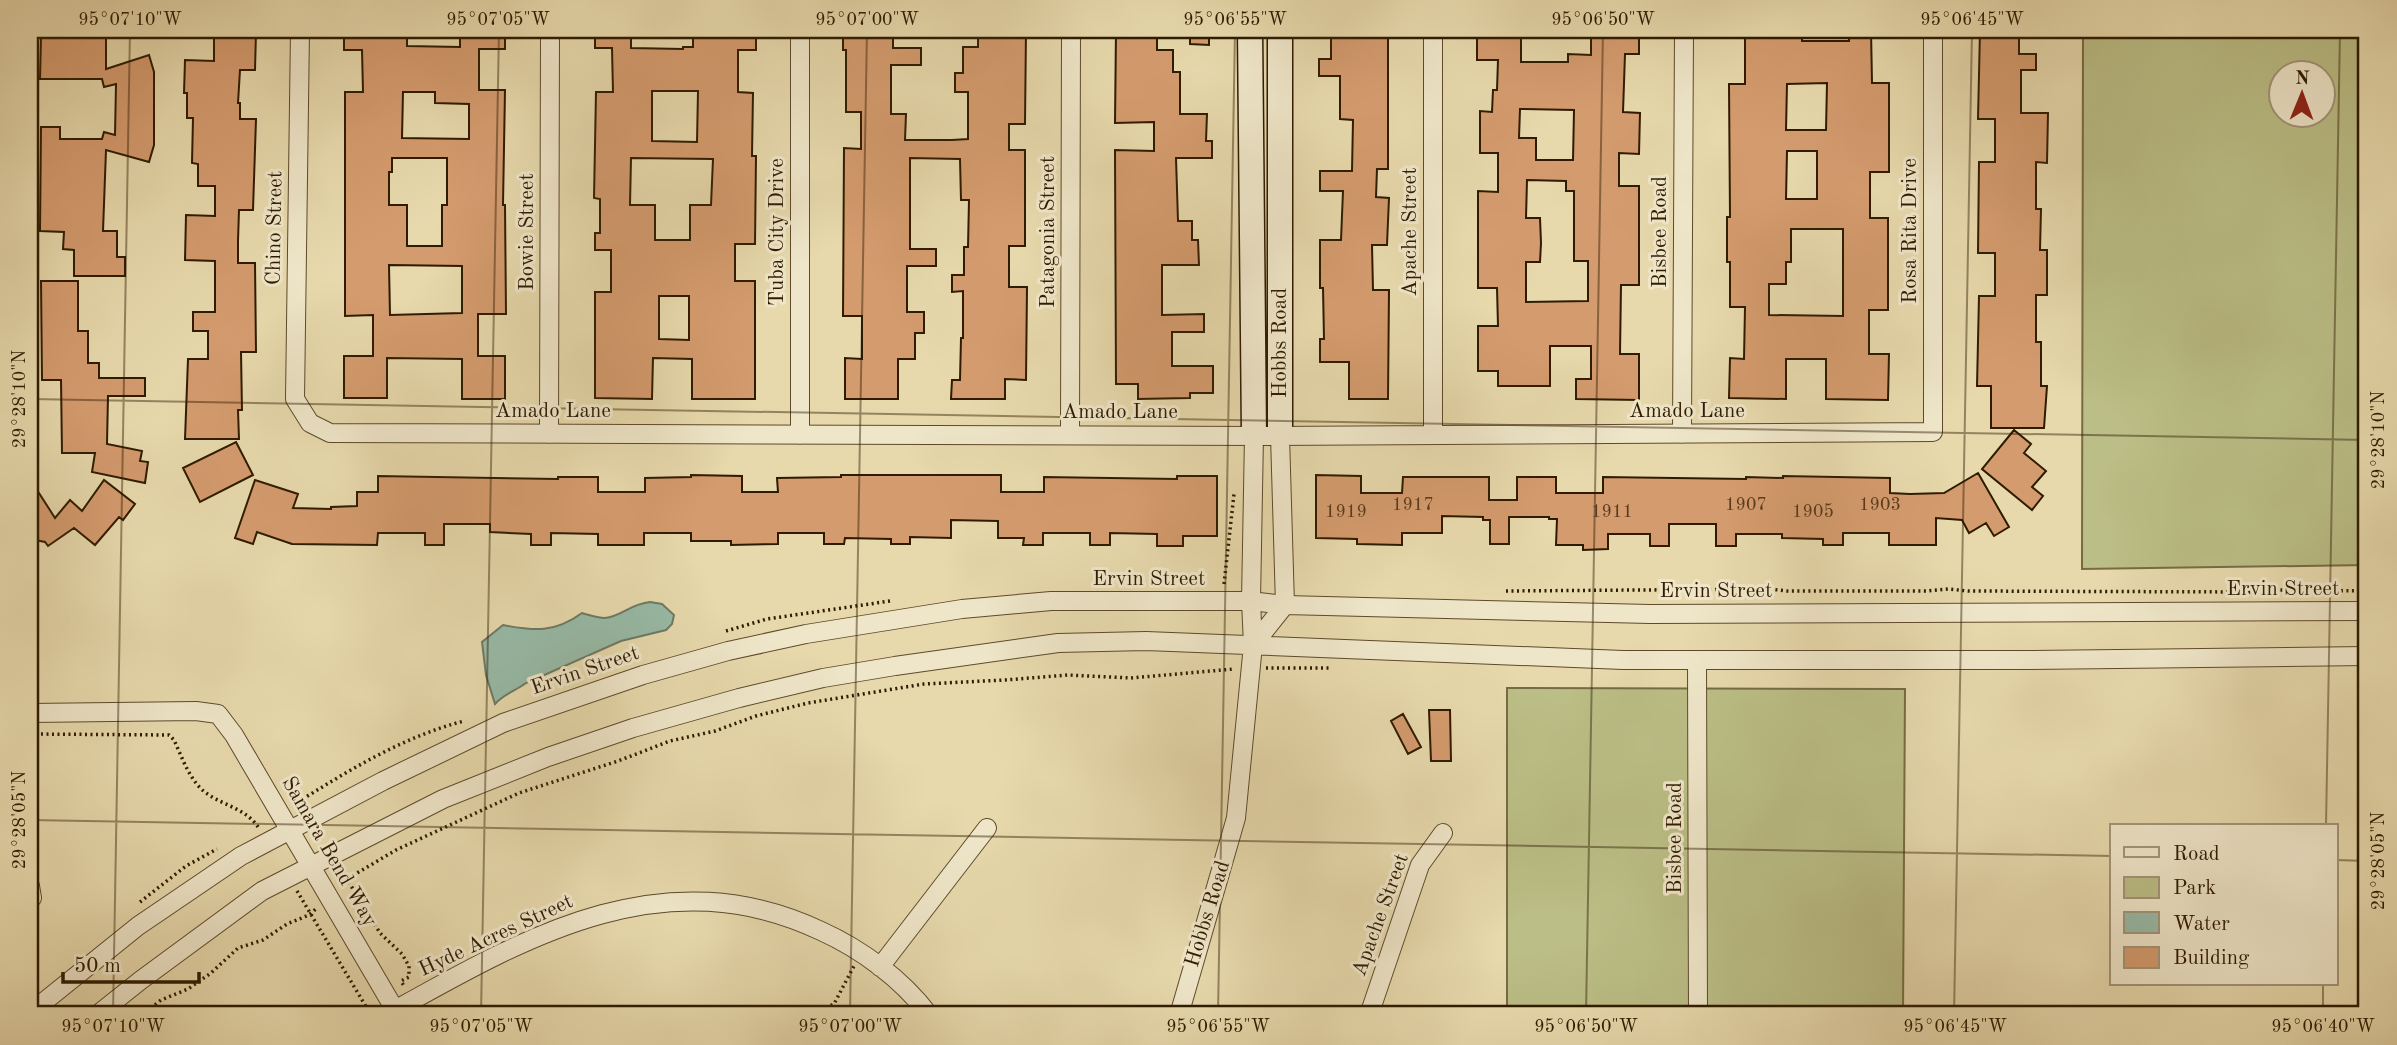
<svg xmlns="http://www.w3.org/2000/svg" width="2397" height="1045" font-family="'Old Standard TT',serif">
  <rect width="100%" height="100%" fill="#e7d9ac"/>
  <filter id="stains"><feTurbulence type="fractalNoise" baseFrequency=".00286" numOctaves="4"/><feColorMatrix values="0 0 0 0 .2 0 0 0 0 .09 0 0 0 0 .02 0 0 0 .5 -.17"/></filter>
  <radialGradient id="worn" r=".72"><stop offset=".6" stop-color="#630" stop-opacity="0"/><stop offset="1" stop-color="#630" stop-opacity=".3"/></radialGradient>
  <!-- green -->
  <path fill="#bbbe86" stroke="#756c43" stroke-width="2" fill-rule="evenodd" d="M2083,30H2367V565L2082,569ZM2282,74H2324V116H2282Z
    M1507,688L1905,689L1903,1015H1507Z"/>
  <!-- water -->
  <path fill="#97baa7" stroke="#6d7a64" stroke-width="2" d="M650,602L662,604L674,615L672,624L666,630L621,641L526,683C515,691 504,694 495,704L486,675L482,642L503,625C534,631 555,633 582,613C589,615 598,618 605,618C622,616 630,604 650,602Z"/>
  <!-- building -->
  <path fill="#d49b6e" stroke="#2f1b00" stroke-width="2" fill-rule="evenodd" d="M80,30H106V69L149,55L154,72V145L149,162L106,150L103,231H117V257H125V276H74V250L63,249L64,232L40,231L41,127H60V139H102L104,132L115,135L116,84L104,87L102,79H40L41,38H80Z
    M344,30H407V46L460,47V30H505V49H479V90H505L503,205H505L506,314H478V356H505V399H462V359L387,358V398H344V356H373V315L345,316V92H363L362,50H344ZM403,92H435V103L469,104V139L402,138ZM392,158H447V205H442V246H407V205H389V172H392ZM389,265L462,266V313L390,315Z
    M595,30H631V48L683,49V47H693V30H756V50H738V92L753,93L752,156H756L755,244H735V281H755V399H692V359L653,358L652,399L595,398V292H611V250H595V233H600V199L594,198L596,92H613L612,48H595ZM652,91H698L697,142L652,141ZM631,158L713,159L711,205H690V240H655V205H630ZM659,296H689V340L659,339Z
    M843,30H893V48H921V65H891V114H906L905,140H952L968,139V92H955V73H963V47H978V30H1026L1025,124H1009V150H1025V246H1009V287H1027L1026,380L1005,379V399H951L952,380H960L961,338H963V291L952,292V275H964V247H968L969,200H961L960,159L910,158V249H936V266H907V312H924V333H915V359H898V399H845V358L862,359V316H843L844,148L861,149V112H846V50H843Z
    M1116,30H1149V36H1157V50H1173V72H1180V114H1207L1206,141H1212V158H1176L1178,221H1192V240H1198L1199,265H1162V315L1204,314V332H1172V366H1213V393H1190V398L1138,399V384H1116L1115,150L1154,151V122L1115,123Z
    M1190,30H1209V45L1190,44Z
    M1349,30H1388V169H1377L1376,197L1389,198L1387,245H1372L1373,290H1389L1388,399H1349V362H1320V339H1324L1323,288H1320V240H1341L1343,191H1320V171H1352L1353,120L1340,119V76H1319V59H1331V33L1349,34Z
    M1477,30H1521V62H1568V54L1591,55V30H1639V54H1625L1623,112L1640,113L1639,154L1619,153V186H1639V285H1621L1620,354H1639V400L1576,399V379H1591V346H1550V386H1498V371H1478V326H1498L1497,288H1478V191L1498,192V153H1480V111L1492,112L1493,90H1497L1498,60H1477ZM1520,109L1574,110L1573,160H1536V138H1519ZM1527,180L1566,181V191H1574V261H1588V301L1526,302V262H1540L1541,243L1540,218H1526Z
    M1745,30H1774V37H1802V41H1849V30H1871L1872,83H1889V172H1870V218H1888V310H1869V354H1889L1888,400L1826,399V359H1786V399L1729,398L1730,358L1744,359L1745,307H1730V262H1727V217H1730L1729,84H1745ZM1827,83L1826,130H1786L1787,84ZM1787,151H1817V199H1786ZM1791,229H1843V316L1769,315V284H1786V262H1791Z
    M1980,30H2019V54H2036V70H2021V113H2048L2047,163L2036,162V209H2041L2040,250H2047V295H2036V342H2041V386H2047L2044,428H1991V386H1977L1979,296H1995V253H1978L1979,162H1995V119H1978Z
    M228,31L256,32L255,70H240L238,103H240V119H256L253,210H239L238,241V263H255L256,352H241L242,410H238L239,439H185L188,359H208V331H193V312H215V261L185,260L186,215L215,216V186H198V164L192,163L193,118H187V93H184L185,60L214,61V35Z
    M41,281H78V331H88V363H99V378H145V396H108L107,444L142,451L140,461L148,462L145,483L92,472L95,453H62L61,380H42Z
    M2014,430L2031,444L2024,453L2046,471L2032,487L2043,496L2032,510L1982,469Z
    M236,442L253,475L200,502L183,468Z
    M1978,473L2009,527L1994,536L1986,523L1969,533L1962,520L1936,518V545H1889V533H1843V545H1823V539L1782,538V534H1736V546H1716V524H1669V546H1650V534H1608V549L1583,550V545H1556L1557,519H1549V517H1509V544H1490V520H1483V517L1442,516V533H1402V545L1357,544V539L1316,538V475L1361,476V493H1402L1403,477H1489V500H1517V477H1556V493H1603V477L1746,479V477L1783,478V476L1890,478V493L1910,494L1944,493Z
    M691,475L742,476V492H778L777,478L841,477V475H1001V492H1044V477L1177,479V476H1217V536H1183V546H1157V534L1110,533V545H1090V533H1043V545H1023L1024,538H998V521L951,520V538L910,537V544H891V539L845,538L844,544H824V533H778V544L731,545V541H691V533H644V545H598V534L551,533V545H531V534L490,532V524H444V545H425V533H378L377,545L292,544L257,532L253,544L235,538L255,480L298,494L293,508L331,509V507L357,506V492H378V476L558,479V477H598V492H645V478L691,477Z
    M30,479L55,518L70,500L82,511L104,480L135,504L123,520L119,517L95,545L74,528L48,546L45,542L30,539Z
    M1429,710H1450L1451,761H1431Z
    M1403,714L1421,747L1408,754L1391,721Z"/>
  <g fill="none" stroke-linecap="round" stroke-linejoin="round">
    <defs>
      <path id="street" d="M300,30L295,399L310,423L330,433L1266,436L1933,432V30
        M549,434L550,30
        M1433,434V30
        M1682,434L1684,30
        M800,435V30
        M1070,435L1071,30
        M1253,645L1285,605L1280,436
        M1697,660L1698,1015
        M30,713L196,711L218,714L234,735L398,1015
        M30,886L32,898
        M880,967L987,828
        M30,1013L138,926L241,856L383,781L503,723L643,675L728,651L806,634L962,609L1051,601H1251L1285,605L1650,614L2367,611
        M97,1015L141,980L262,891L443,799L548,757L633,728L739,698L823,678L895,666L1058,643L1146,641L1623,660H2026L2367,656
        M386,1015C524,938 662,856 821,931C861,949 902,979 929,1015
        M1179,1015L1236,818L1253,645L1251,601L1254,436
        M1369,1015L1420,865L1443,833"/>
      <path id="secondary" d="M1250,30L1254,436
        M1280,436V30"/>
    </defs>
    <!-- street casing -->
    <use href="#street" stroke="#5d4a2b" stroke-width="20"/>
    <!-- secondary casing -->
    <use href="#secondary" stroke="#2f1b00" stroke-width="27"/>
    <!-- path -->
    <path stroke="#2f1b00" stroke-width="3.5" stroke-dasharray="2 3.5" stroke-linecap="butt" d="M1224,584L1234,494
      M1506,591L1770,589L1787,591H1927L1948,589L1968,591L2251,592L2265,588L2276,590L2367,591
      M726,631L767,619L890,601
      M1266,668H1329
      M30,734L169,735L174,740C183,759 190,783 209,795C226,806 247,810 258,827
      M293,805C348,771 402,737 464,721
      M340,868L380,933L402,954L409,966V977L401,981L404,986
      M340,886L347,879L396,850L519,793L618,761L670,741L715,731L756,716L808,703L924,684L1005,680L1068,675L1131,678L1234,669
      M297,891L368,1010
      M140,902L186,866L217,849
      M142,1015L161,1000L188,989L211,973L238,948L263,940L287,924L309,915L317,908
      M811,1015L834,1004L854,966"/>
    <!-- street -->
    <use href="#street" stroke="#efe6c9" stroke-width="18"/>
    <!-- secondary -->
    <use href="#secondary" stroke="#efe6c9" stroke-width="24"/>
  </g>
  <!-- ticks -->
  <path fill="none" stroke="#2f1b00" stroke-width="2" stroke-opacity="0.45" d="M30,399L2367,440M30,820L2112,856M2326,826L2340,30M2336,860L2367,861M113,1015L130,30M481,1015L499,30M850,1015L867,30M1218,1015L1235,30M1586,1015L1603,30M1954,1015L1972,30M2323,1015V984"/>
  <g text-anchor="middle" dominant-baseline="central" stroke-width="6" stroke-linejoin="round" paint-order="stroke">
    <!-- number labels -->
    <g font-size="18" fill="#583b1c">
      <text x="1413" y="505">1917</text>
      <text x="1746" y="505">1907</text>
      <text x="1880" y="505">1903</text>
      <text x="1346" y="512">1919</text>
      <text x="1612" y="512">1911</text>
      <text x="1813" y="512">1905</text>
    </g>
    <!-- street labels -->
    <g font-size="21" fill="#2f1b00" stroke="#efe6c9">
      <text transform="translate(275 228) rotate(-89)">Chino Street</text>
      <text transform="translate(1910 231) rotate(-90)">Rosa Rita Drive</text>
      <text transform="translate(527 232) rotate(-90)">Bowie Street</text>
      <text transform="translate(777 232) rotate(-90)">Tuba City Drive</text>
      <text transform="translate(1048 232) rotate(-90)">Patagonia Street</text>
      <text transform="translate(1410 232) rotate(-90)">Apache Street</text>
      <text transform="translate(1660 232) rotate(-90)">Bisbee Road</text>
      <text transform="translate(1280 343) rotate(-90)">Hobbs Road</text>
      <text x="553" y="411">Amado Lane</text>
      <text x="1687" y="411">Amado Lane</text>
      <text x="1120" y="412">Amado Lane</text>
      <text x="1149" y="579">Ervin Street</text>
      <text x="2283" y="589">Ervin Street</text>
      <text x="1716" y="591">Ervin Street</text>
      <text transform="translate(585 671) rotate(-19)">Ervin Street</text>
      <text transform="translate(1675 838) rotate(-90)">Bisbee Road</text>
      <text transform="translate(329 852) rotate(60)">Samara Bend Way</text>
      <text transform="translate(1208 914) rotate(-73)">Hobbs Road</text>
      <text transform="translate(1381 915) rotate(-70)">Apache Street</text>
      <text transform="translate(496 936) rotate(-25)">Hyde Acres Street</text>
    </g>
  </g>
  <!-- margin -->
  <rect width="2397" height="1045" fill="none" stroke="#e7d9ac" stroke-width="77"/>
  <!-- legend -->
  <rect x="2110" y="824" width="228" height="161" fill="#efe6c9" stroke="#a29579" stroke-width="2"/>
  <rect x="2124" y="847" width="35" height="10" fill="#efe6c9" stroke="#a29579" stroke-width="2"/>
  <text x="2173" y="860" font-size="21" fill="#2f1b00">Road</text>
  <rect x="2124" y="877" width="35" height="21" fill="#bbbe86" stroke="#a29579" stroke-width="2"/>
  <text x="2173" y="894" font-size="21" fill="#2f1b00">Park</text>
  <rect x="2124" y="912" width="35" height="21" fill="#97baa7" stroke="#a29579" stroke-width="2"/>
  <text x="2173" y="930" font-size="21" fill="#2f1b00">Water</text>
  <rect x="2124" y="947" width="35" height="21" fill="#d49b6e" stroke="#a29579" stroke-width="2"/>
  <text x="2173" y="964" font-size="21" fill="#2f1b00">Building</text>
  <!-- north arrow -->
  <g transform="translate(2302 94) rotate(1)"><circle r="33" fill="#efe6c9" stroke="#a29579" stroke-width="2"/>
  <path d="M0-5L12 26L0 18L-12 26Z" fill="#8f2418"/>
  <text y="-10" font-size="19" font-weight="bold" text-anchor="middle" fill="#2f1b00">N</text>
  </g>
  <!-- scale -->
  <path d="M63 972v10h136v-10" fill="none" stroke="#2f1b00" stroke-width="3.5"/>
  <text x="74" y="972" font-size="21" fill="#2f1b00" stroke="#efe6c9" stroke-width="5" paint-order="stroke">50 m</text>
  <rect x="38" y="38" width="2320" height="968" fill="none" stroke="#2f1b00" stroke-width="2.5"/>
  <g font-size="18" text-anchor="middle" fill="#2f1b00">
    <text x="130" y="25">95°07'10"W</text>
    <text x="498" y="25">95°07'05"W</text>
    <text x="867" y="25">95°07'00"W</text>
    <text x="1235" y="25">95°06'55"W</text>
    <text x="1603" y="25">95°06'50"W</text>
    <text x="1972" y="25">95°06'45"W</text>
    <text transform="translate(19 399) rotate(-90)" y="6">29°28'10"N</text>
    <text transform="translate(2378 440) rotate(-90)" y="6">29°28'10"N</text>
    <text transform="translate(19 820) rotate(-90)" y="6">29°28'05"N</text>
    <text transform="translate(2378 861) rotate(-90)" y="6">29°28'05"N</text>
    <text x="113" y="1032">95°07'10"W</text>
    <text x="481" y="1032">95°07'05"W</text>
    <text x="850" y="1032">95°07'00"W</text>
    <text x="1218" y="1032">95°06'55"W</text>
    <text x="1586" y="1032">95°06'50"W</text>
    <text x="1955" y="1032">95°06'45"W</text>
    <text x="2323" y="1032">95°06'40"W</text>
  </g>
  <rect width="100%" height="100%" filter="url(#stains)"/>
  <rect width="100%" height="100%" fill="url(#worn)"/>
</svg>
